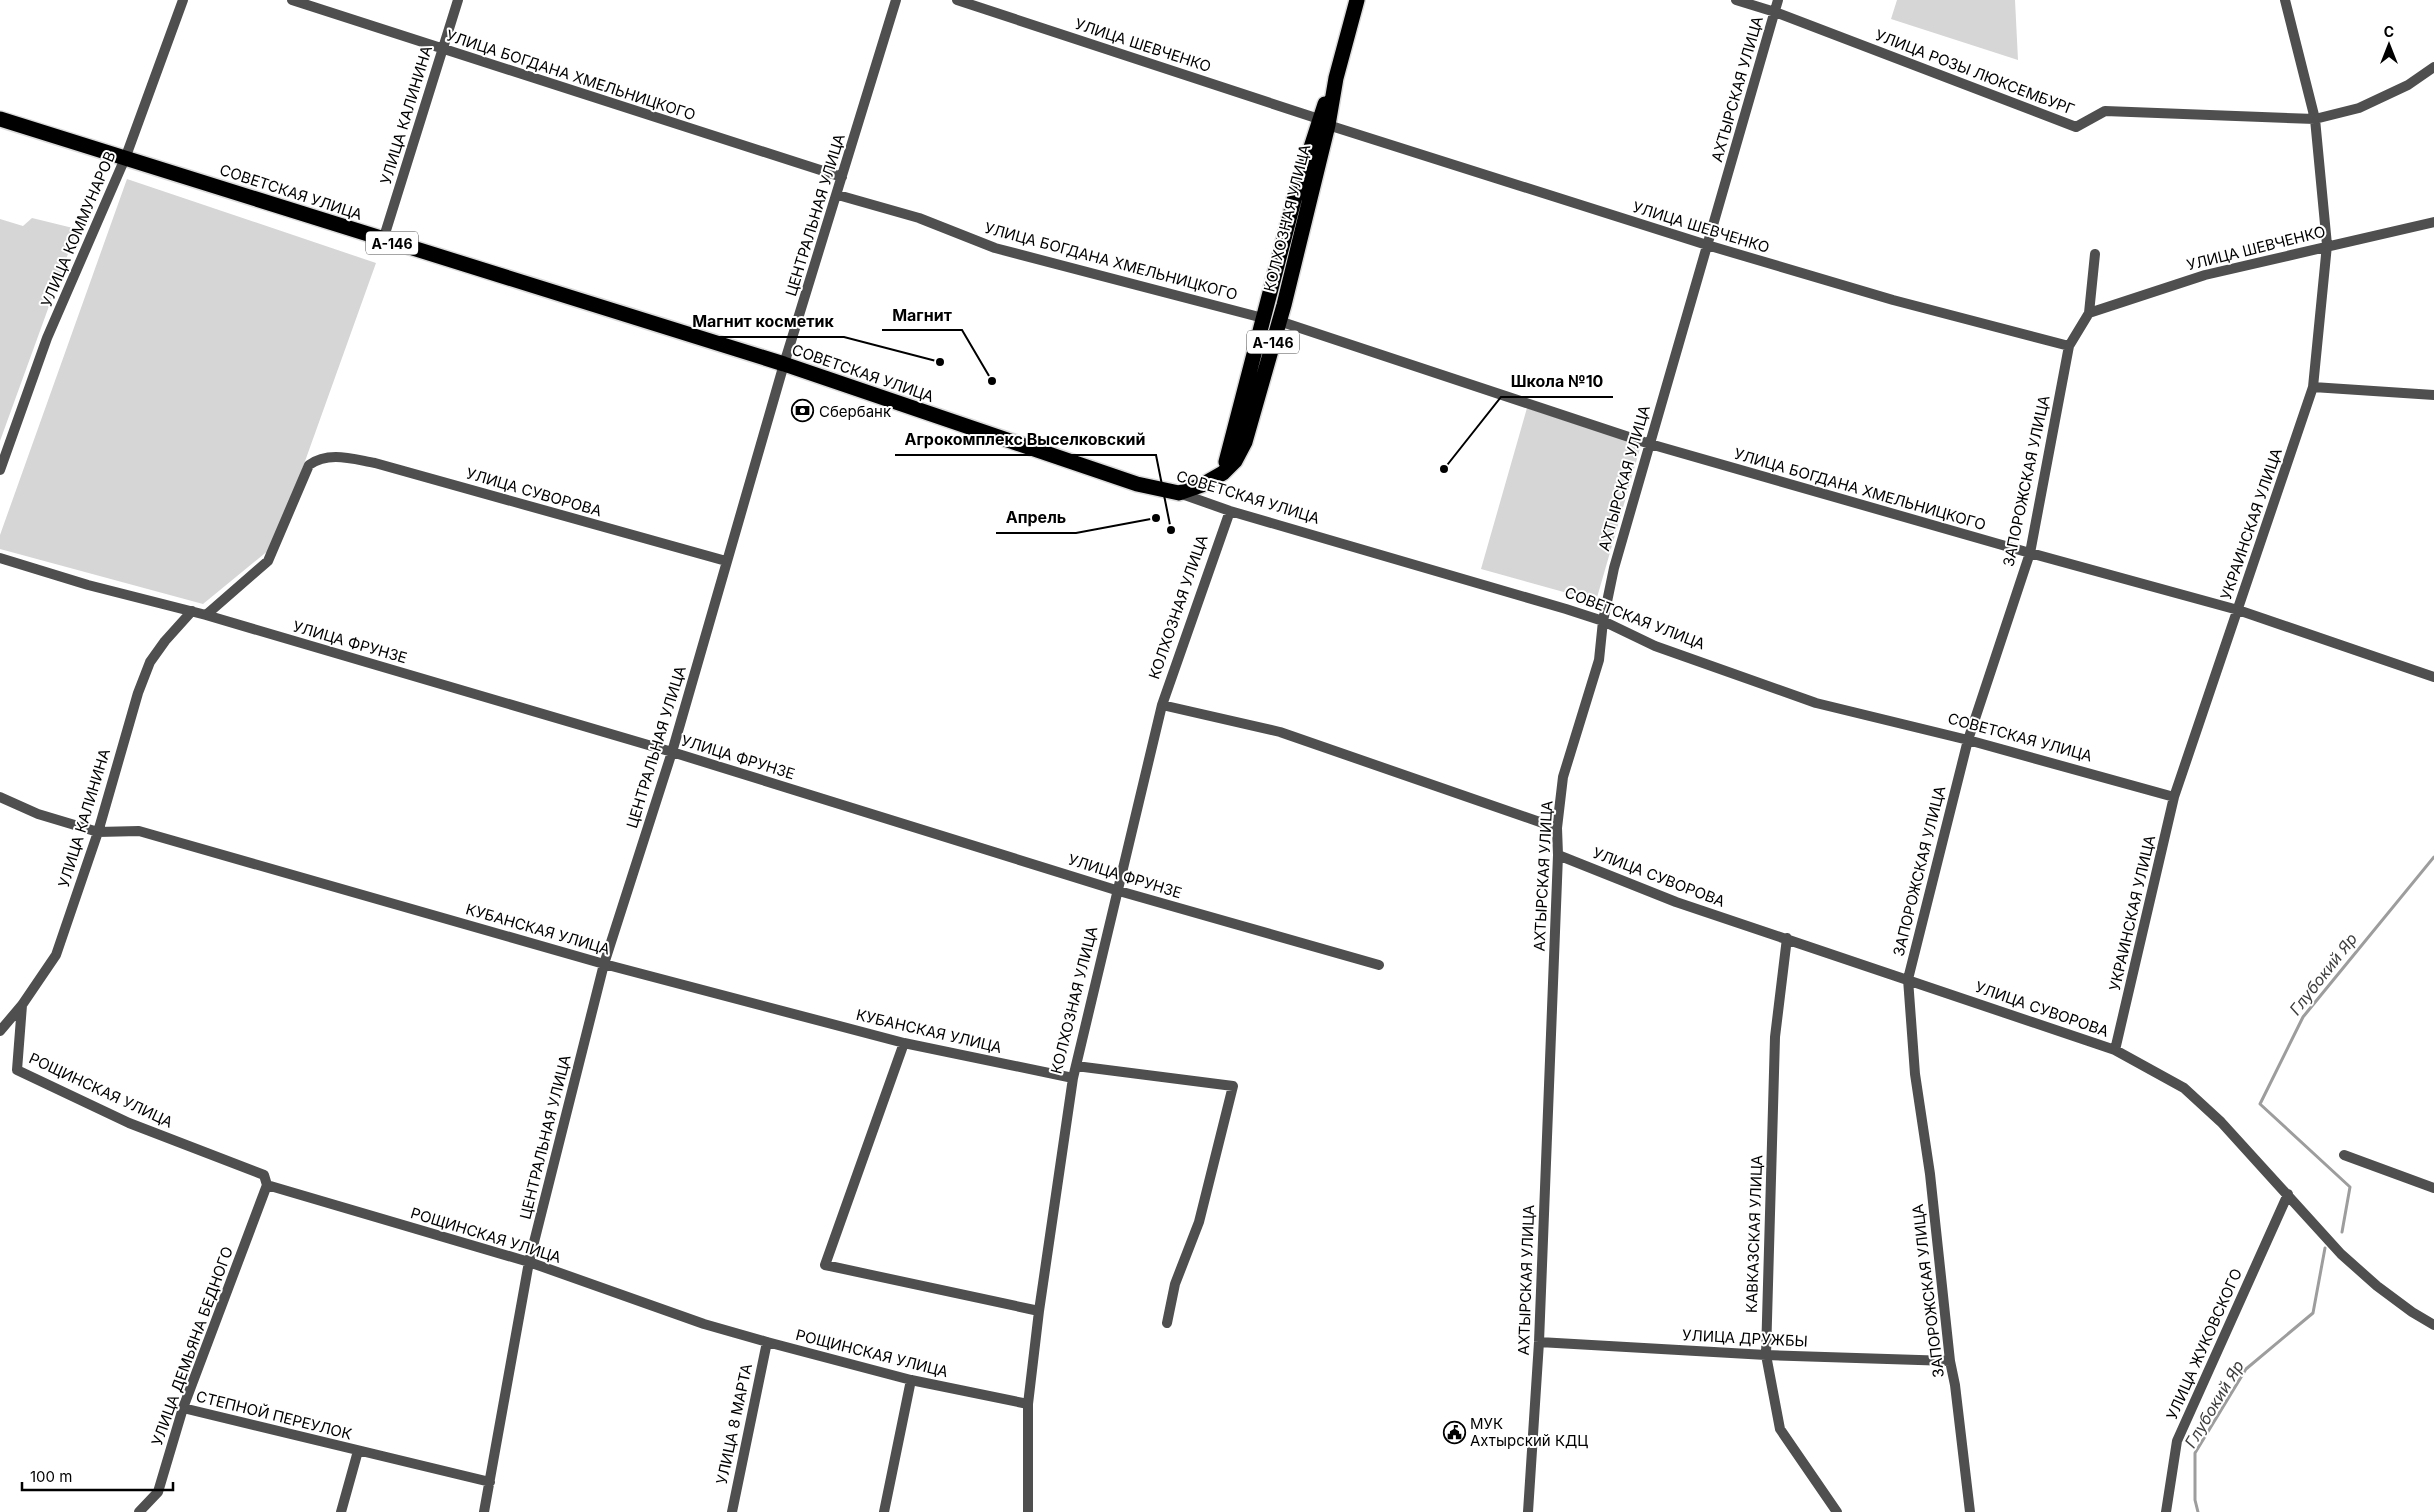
<svg xmlns="http://www.w3.org/2000/svg" width="2434" height="1512" font-family="Inter,sans-serif">
  <rect width="100%" height="100%" fill="#fff"/>
  <!-- green -->
  <path fill="#d6d6d6" d="M1897,0H2015L2018,60L1891,19Z
    M127,179L376,263L275,545L203,604L0,549V535Z
    M32,218L77,229L0,441V219L23,226Z
    M1527,408L1641,445L1596,601L1481,569Z"/>
  <g fill="none" stroke-linecap="round" stroke-linejoin="round">
    <!-- stream -->
    <path stroke="#9d9d9d" stroke-width="3" d="M2342,1232L2350,1187L2260,1104L2303,1017L2434,857
      M2198,1512L2195,1500V1453L2246,1369L2313,1313L2325,1248"/>
    <defs>
      <path id="highway" d="M0,119L784,364L1137,484L1179,493L1202,485L1223,473L1235,461L1245,442L1284,305L1328,125L1336,78L1357,0
        M1226,462L1294,200L1325,104"/>
    </defs>
    <!-- highway casing -->
    <use href="#highway" stroke="#dbdbdb" stroke-width="18"/>
    <!-- street -->
    <path stroke="#4f4f4f" stroke-width="10" d="M292,0L842,177
      M957,0L1319,119
      M1736,0L1775,12L2076,127L2105,111L2315,119L2359,108L2408,85L2434,67
      M1328,125L1707,245L1893,300L2069,346
      M838,195L919,218L995,248L1263,318
      M383,240L458,0
      M2089,313L2205,275L2434,222
      M1279,321L1650,444L2030,553L2238,610L2434,677
      M2313,387L2434,395
      M0,470L47,338L126,156L183,0
      M1179,493L1230,511L1566,609L1603,621L1655,646L1816,703L1968,740L2174,797
      M0,558L88,585L206,615L672,752L1119,891L1379,965
      M206,615L268,561L309,465C329,451 352,459 375,463L726,561
      M1162,705L1280,732L1557,828
      M0,797L38,814L98,832L139,831L604,964L904,1043L1073,1078
      M1558,855L1676,902L2115,1050L2184,1088L2221,1122L2341,1254L2377,1286L2412,1312L2434,1325
      M1787,938L1775,1037L1766,1355L1780,1429L1837,1512
      M22,1005L17,1070L129,1123L264,1175L267,1185L529,1262L704,1324L767,1342L911,1380L1028,1404
      M0,1031L22,1005L56,955L98,832L138,693L150,662L165,641L192,611
      M904,1043L825,1265L1039,1311
      M2115,1050L2174,797L2313,387L2327,245L2315,119L2285,0
      M1076,1066L1233,1086L1199,1222L1175,1284L1167,1323
      M2344,1155L2434,1188
      M1539,1342L1766,1355L1950,1361
      M183,1408L490,1482
      M139,1512L158,1492L183,1408L267,1185
      M341,1512L358,1451
      M484,1512L529,1262L604,964L672,752L784,364L896,0
      M732,1512L767,1342
      M884,1512L911,1380
      M1028,1512V1404L1039,1311L1073,1078L1162,705L1230,511
      M1528,1512L1539,1342L1558,855L1557,828L1563,777L1599,660L1603,621L1614,568L1778,0
      M1970,1512L1955,1385L1950,1361L1930,1174L1915,1074L1908,979L1968,740L2030,553L2069,346L2089,313L2095,254
      M2166,1512L2177,1441L2288,1194"/>
    <!-- highway -->
    <use href="#highway" stroke="#000" stroke-width="15"/>
  </g>
  <!-- icons -->
  <defs>
    <symbol id="bank-ring" viewBox="-11 -11 22 22"><circle r="9.5" fill="#fff" stroke="#000" stroke-width="1.5"/><path d="M-6-4H6V4H-6ZM0-2.3a2.3 2.3 0 1 0 0 4.6a2.3 2.3 0 1 0 0-4.6Z" fill="#000"/></symbol>
    <symbol id="civic-ring" viewBox="-11 -11 22 22"><circle r="9.5" fill="#fff" stroke="#000" stroke-width="1.5"/><path d="M-.6-6.5H3V-4.5H.6V-3L4-1V1h2V6H-6V1h2V-1L-.6-3ZM-1.2 2.5V6h2.4V2.5Z" fill="#000"/></symbol>
  </defs>
  <g fill-rule="evenodd">
    <use href="#bank-ring" x="790" y="398" width="25" height="25"/>
    <use href="#civic-ring" x="1442" y="1420" width="25" height="25"/>
  </g>
  <g text-anchor="middle" dominant-baseline="central" stroke-width="4" stroke-linejoin="round" paint-order="stroke">
    <!-- shield labels -->
    <g fill="#fff" stroke="#4c4c4c" stroke-width="1">
      <rect x="366" y="231.5" width="52" height="23" rx="4"/>
      <rect x="1247" y="330.5" width="52" height="23" rx="4"/>
    </g>
    <g font-size="14" font-weight="bold" fill="#000">
      <text x="392" y="243">А-146</text>
      <text x="1273" y="342">А-146</text>
    </g>
    <!-- street labels -->
    <g font-size="15" fill="#000" stroke="#fff">
      <text transform="translate(1143 45) rotate(18)">УЛИЦА ШЕВЧЕНКО</text>
      <text transform="translate(1975 72) rotate(21)">УЛИЦА РОЗЫ ЛЮКСЕМБУРГ</text>
      <text transform="translate(571 75) rotate(18)">УЛИЦА БОГДАНА ХМЕЛЬНИЦКОГО</text>
      <text transform="translate(1737 89) rotate(-74)">АХТЫРСКАЯ УЛИЦА</text>
      <text transform="translate(406 115) rotate(-73)">УЛИЦА КАЛИНИНА</text>
      <text transform="translate(291 192) rotate(18)">СОВЕТСКАЯ УЛИЦА</text>
      <text transform="translate(815 215) rotate(-73)">ЦЕНТРАЛЬНАЯ УЛИЦА</text>
      <text transform="translate(1287 218) rotate(-76)">КОЛХОЗНАЯ УЛИЦА</text>
      <text transform="translate(1701 227) rotate(17)">УЛИЦА ШЕВЧЕНКО</text>
      <text transform="translate(78 229) rotate(-67)">УЛИЦА КОММУНАРОВ</text>
      <text transform="translate(2256 248) rotate(-14)">УЛИЦА ШЕВЧЕНКО</text>
      <text transform="translate(1111 261) rotate(15)">УЛИЦА БОГДАНА ХМЕЛЬНИЦКОГО</text>
      <text transform="translate(863 373) rotate(19)">СОВЕТСКАЯ УЛИЦА</text>
      <text transform="translate(1624 478) rotate(-74)">АХТЫРСКАЯ УЛИЦА</text>
      <text transform="translate(2026 481) rotate(-78)">ЗАПОРОЖСКАЯ УЛИЦА</text>
      <text transform="translate(1860 489) rotate(16)">УЛИЦА БОГДАНА ХМЕЛЬНИЦКОГО</text>
      <text transform="translate(534 492) rotate(16)">УЛИЦА СУВОРОВА</text>
      <text transform="translate(1248 497) rotate(17)">СОВЕТСКАЯ УЛИЦА</text>
      <text transform="translate(2251 524) rotate(-71)">УКРАИНСКАЯ УЛИЦА</text>
      <text transform="translate(1178 607) rotate(-71)">КОЛХОЗНАЯ УЛИЦА</text>
      <text transform="translate(1635 618) rotate(21)">СОВЕТСКАЯ УЛИЦА</text>
      <text transform="translate(350 642) rotate(16)">УЛИЦА ФРУНЗЕ</text>
      <text transform="translate(2020 737) rotate(15)">СОВЕТСКАЯ УЛИЦА</text>
      <text transform="translate(656 747) rotate(-73)">ЦЕНТРАЛЬНАЯ УЛИЦА</text>
      <text transform="translate(738 757) rotate(17)">УЛИЦА ФРУНЗЕ</text>
      <text transform="translate(84 818) rotate(-73)">УЛИЦА КАЛИНИНА</text>
      <text transform="translate(1919 871) rotate(-76)">ЗАПОРОЖСКАЯ УЛИЦА</text>
      <text transform="translate(1125 876) rotate(17)">УЛИЦА ФРУНЗЕ</text>
      <text transform="translate(1543 876) rotate(-87)">АХТЫРСКАЯ УЛИЦА</text>
      <text transform="translate(1659 877) rotate(21)">УЛИЦА СУВОРОВА</text>
      <text transform="translate(2132 913) rotate(-77)">УКРАИНСКАЯ УЛИЦА</text>
      <text transform="translate(538 929) rotate(16)">КУБАНСКАЯ УЛИЦА</text>
      <text transform="translate(1074 1000) rotate(-76)">КОЛХОЗНАЯ УЛИЦА</text>
      <text transform="translate(2042 1009) rotate(19)">УЛИЦА СУВОРОВА</text>
      <text transform="translate(929 1031) rotate(13)">КУБАНСКАЯ УЛИЦА</text>
      <text transform="translate(101 1090) rotate(25)">РОЩИНСКАЯ УЛИЦА</text>
      <text transform="translate(545 1137) rotate(-76)">ЦЕНТРАЛЬНАЯ УЛИЦА</text>
      <text transform="translate(1754 1234) rotate(-88)">КАВКАЗСКАЯ УЛИЦА</text>
      <text transform="translate(486 1235) rotate(17)">РОЩИНСКАЯ УЛИЦА</text>
      <text transform="translate(1526 1280) rotate(-88)">АХТЫРСКАЯ УЛИЦА</text>
      <text transform="translate(1928 1291) rotate(-97)">ЗАПОРОЖСКАЯ УЛИЦА</text>
      <text transform="translate(1745 1338) rotate(3)">УЛИЦА ДРУЖБЫ</text>
      <text transform="translate(2204 1344) rotate(-66)">УЛИЦА ЖУКОВСКОГО</text>
      <text transform="translate(192 1346) rotate(-70)">УЛИЦА ДЕМЬЯНА БЕДНОГО</text>
      <text transform="translate(872 1353) rotate(14)">РОЩИНСКАЯ УЛИЦА</text>
      <text transform="translate(274 1415) rotate(14)">СТЕПНОЙ ПЕРЕУЛОК</text>
      <text transform="translate(734 1424) rotate(-78)">УЛИЦА 8 МАРТА</text>
    </g>
    <!-- poi labels -->
    <g font-size="15" fill="#000" stroke="#fff" text-anchor="start">
      <text x="819" y="411">Сбербанк</text>
      <text x="1470" y="1423">МУК<tspan x="1470" dy="17">Ахтырский КДЦ</tspan></text>
    </g>
    <!-- water labels -->
    <g font-size="16" font-style="italic" fill="#3e3e3e" stroke="#fff">
      <text transform="translate(2323 974) rotate(-52)">Глубокий Яр</text>
      <text transform="translate(2214 1404) rotate(-59)">Глубокий Яр</text>
    </g>
  </g>
  <!-- callouts -->
  <path fill="none" stroke="#000" stroke-width="2" d="M992 381L962 330H882M940 362L844 337H682M1444 469L1501 397H1613M1171 530L1156 455H895M1156 518L1076 533H996"/>
  <g fill="#000" stroke="#fff" stroke-width="2">
    <circle cx="992" cy="381" r="5"/>
    <circle cx="940" cy="362" r="5"/>
    <circle cx="1444" cy="469" r="5"/>
    <circle cx="1171" cy="530" r="5"/>
    <circle cx="1156" cy="518" r="5"/>
  </g>
  <g font-size="16" text-anchor="middle" font-weight="bold" fill="#000" stroke="#fff" stroke-width="4" stroke-linejoin="round" paint-order="stroke">
    <text x="922" y="321">Магнит</text>
    <text x="763" y="327">Магнит косметик</text>
    <text x="1557" y="387">Школа №10</text>
    <text x="1025" y="445">Агрокомплекс Выселковский</text>
    <text x="1036" y="523">Апрель</text>
  </g>
  <!-- north arrow -->
  <g transform="translate(2389 45)" stroke="#ffffff" stroke-width="4" paint-order="stroke">
  <path d="M0-4L9 19L0 12L-9 19Z" fill="#000000"/>
  <text y="-8" font-size="14" font-weight="bold" text-anchor="middle" fill="#000000">С</text>
  </g>
  <!-- scale -->
  <path d="M22 1482v8h151v-8" fill="none" stroke="#000000" stroke-width="2.5"/>
  <text x="30" y="1482" font-size="15" fill="#000000" stroke="#ffffff" stroke-width="4" paint-order="stroke">100 m</text>
</svg>
